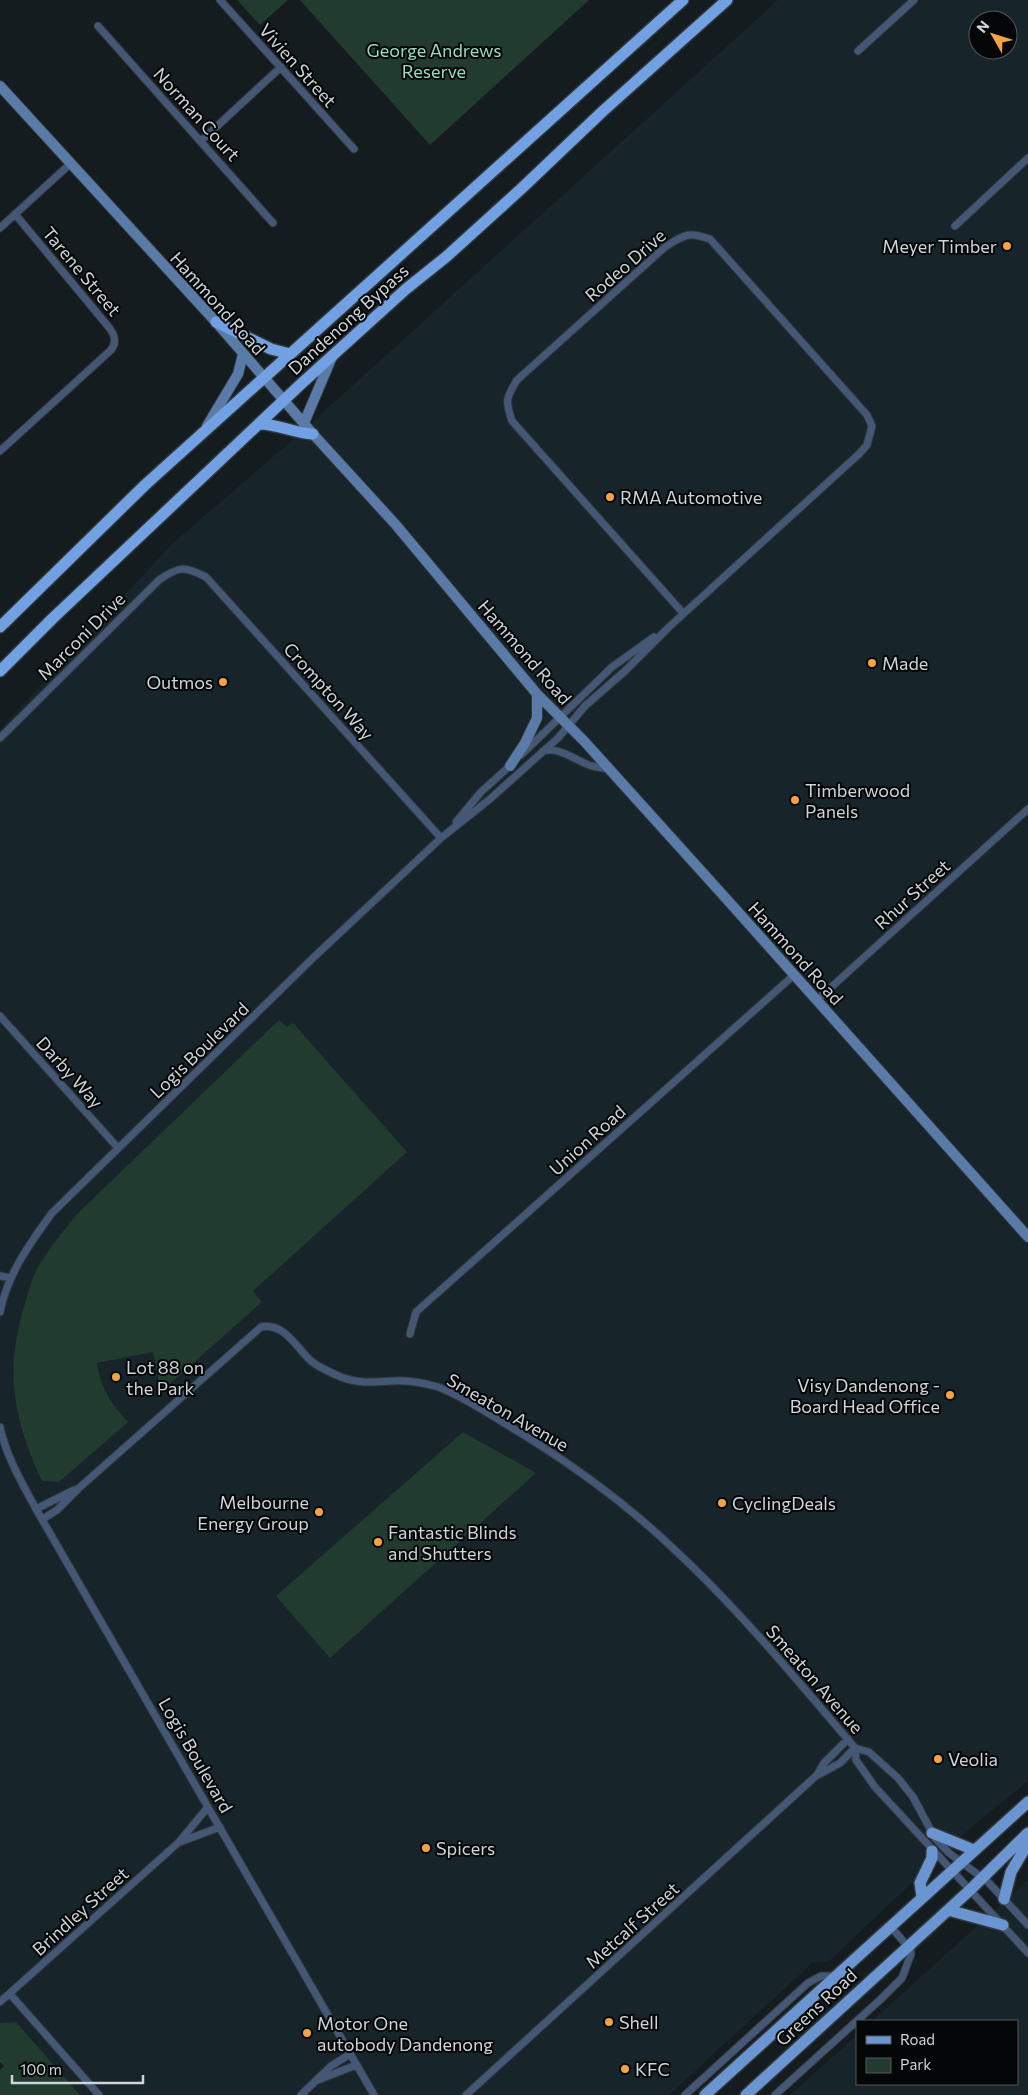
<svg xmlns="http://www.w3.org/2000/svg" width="1028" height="2095" font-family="Commissioner,sans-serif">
  <rect width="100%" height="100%" fill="#151c1f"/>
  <!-- built -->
  <path fill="#17252b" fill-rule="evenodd" d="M778,0H1028V1781L968,1830L829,1961L812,1963L669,2095H80L16,2023H0V729L173,543L287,445ZM978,20H1008V50H978Z
    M1028,1880V2095H790L857,2035V2084H1017V2021H872Z"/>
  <!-- green -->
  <path fill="#213b2f" d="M237,0H288L260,25Z
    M300,0H589L430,145Z
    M279,1020L287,1027L293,1023L407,1152L253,1291L262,1302L165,1388L159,1382L153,1352L97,1363C100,1387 111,1404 128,1422L59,1482L42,1481C14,1420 4,1373 24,1307C27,1297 30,1285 34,1275C45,1253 61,1234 76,1215Z
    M463,1432L536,1473L330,1658L276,1596Z
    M16,2022L80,2095H0V2070L4,2066L0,2062V2023Z"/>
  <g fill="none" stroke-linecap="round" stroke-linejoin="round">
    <defs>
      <path id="minor" d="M220,0L354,149
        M98,26L273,223
        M858,51L914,0
        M201,141L281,67
        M955,226L1028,158
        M0,228L70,164
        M0,451L111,350C118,341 114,333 107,325L15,214
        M0,738L159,580C179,566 184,566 206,577L441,838
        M543,751C558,746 575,760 589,765C595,767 602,768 608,769
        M521,755L612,667L654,637
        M456,822L481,792L513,763
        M817,1000L1028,809
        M0,1016L118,1148
        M0,1276L11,1278
        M0,1312C7,1275 30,1243 52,1213L313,958L441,838L490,799L558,738L585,706L625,671L669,627L859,454L867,445L872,426L867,415L710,239C688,231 684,235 665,247L517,380C506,398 505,401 512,421L683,613
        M410,1334L416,1312L794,975
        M0,1427C6,1456 22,1483 36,1509L374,2095
        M36,1509L74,1490
        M43,1519L57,1510L79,1488L261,1327C284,1322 296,1347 311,1361C318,1367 332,1373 341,1377C358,1384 376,1382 393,1381C408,1380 424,1383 438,1387C465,1397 490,1415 514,1429C572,1464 628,1505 677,1552C741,1612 798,1681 855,1748L869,1752L898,1778L913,1797L935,1838L949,1853L988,1882L1028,1925
        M855,1748L856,1760L875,1787L1028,1953
        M818,1775L840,1763L855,1748
        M180,1842L220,1827
        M10,1994L99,2095
        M0,2002L179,1842L208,1807
        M318,2080L356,2065
        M301,2095L331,2066L350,2054
        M466,2095L817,1775L824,1763L848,1739
        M685,2095L808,1983L821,1976H837
        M775,2095L881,1999L902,1978L911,1954L910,1949L891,1927"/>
      <path id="secondary" d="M0,86L216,322L313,434L396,525L537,694L584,741L731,904L1028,1237
        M304,423L332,357
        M207,426L238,374L243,354
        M510,766L525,743L537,718V694"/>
      <path id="primary" d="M932,1833L974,1850
        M922,1897L920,1883L932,1858V1851
        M1004,1899L1011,1872L1024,1850L1025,1836
        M948,1910L1003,1925
        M705,2095L1028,1802
        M746,2095L970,1890L1028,1833"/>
      <path id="trunk" d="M216,322L271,349L290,354
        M259,424C278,424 294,433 313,434
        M0,627L145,485L683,0
        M0,671L52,619L301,384L406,289L446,257L521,189L603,111L727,0"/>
    </defs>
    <!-- minor casing -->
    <use href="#minor" stroke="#2f3639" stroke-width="9"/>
    <!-- secondary casing -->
    <use href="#secondary" stroke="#2f3639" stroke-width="12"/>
    <!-- primary casing -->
    <use href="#primary" stroke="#2f3639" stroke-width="14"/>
    <!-- trunk casing -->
    <use href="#trunk" stroke="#2f3639" stroke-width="14"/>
    <!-- minor -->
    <use href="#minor" stroke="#445875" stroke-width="7"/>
    <!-- secondary -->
    <use href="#secondary" stroke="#5a7aa8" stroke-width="10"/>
    <!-- primary -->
    <use href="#primary" stroke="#6b95d1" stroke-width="11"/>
    <!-- trunk -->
    <use href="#trunk" stroke="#72a1e3" stroke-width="11"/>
  </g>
  <!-- markers -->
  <g fill="#f4a344" stroke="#040607" stroke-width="2">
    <circle cx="1007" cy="246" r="5"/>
    <circle cx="610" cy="497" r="5"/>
    <circle cx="872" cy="663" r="5"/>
    <circle cx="223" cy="682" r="5"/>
    <circle cx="795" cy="800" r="5"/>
    <circle cx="116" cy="1377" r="5"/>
    <circle cx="950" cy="1395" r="5"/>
    <circle cx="722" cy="1503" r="5"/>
    <circle cx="319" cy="1512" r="5"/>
    <circle cx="378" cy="1542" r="5"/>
    <circle cx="938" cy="1759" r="5"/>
    <circle cx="426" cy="1848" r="5"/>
    <circle cx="609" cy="2022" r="5"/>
    <circle cx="307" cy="2033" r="5"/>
    <circle cx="625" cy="2069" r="5"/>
  </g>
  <g text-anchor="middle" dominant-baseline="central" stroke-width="4" stroke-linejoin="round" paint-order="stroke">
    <!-- park labels -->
    <g font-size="18" fill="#96dfba" stroke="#040607">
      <text x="434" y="50">George Andrews<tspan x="434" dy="21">Reserve</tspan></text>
    </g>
    <!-- street labels -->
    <g font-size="18" fill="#cfd4d6" stroke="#040607">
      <text transform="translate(298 65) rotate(48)">Vivien Street</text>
      <text transform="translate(197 114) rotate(48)">Norman Court</text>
      <text transform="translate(625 265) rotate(-41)">Rodeo Drive</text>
      <text transform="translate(82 271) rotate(50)">Tarene Street</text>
      <text transform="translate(218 303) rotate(48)">Hammond Road</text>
      <text transform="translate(348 319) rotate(-42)">Dandenong Bypass</text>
      <text transform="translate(81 636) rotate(-45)">Marconi Drive</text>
      <text transform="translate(525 652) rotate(49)">Hammond Road</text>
      <text transform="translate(329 691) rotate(48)">Crompton Way</text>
      <text transform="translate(912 894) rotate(-42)">Rhur Street</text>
      <text transform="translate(796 953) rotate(48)">Hammond Road</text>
      <text transform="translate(199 1050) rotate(-44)">Logis Boulevard</text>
      <text transform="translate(70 1072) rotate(48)">Darby Way</text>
      <text transform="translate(587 1140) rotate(-42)">Union Road</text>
      <text transform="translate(508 1412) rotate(30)">Smeaton Avenue</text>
      <text transform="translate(815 1679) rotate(49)">Smeaton Avenue</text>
      <text transform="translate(196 1755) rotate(60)">Logis Boulevard</text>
      <text transform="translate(80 1911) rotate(-42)">Brindley Street</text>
      <text transform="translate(632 1925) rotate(-42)">Metcalf Street</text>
      <text transform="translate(816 2007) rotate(-43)">Greens Road</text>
    </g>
    <!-- poi labels -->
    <g font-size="18" fill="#cfd4d6" stroke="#040607" text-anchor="start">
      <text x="997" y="246" text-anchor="end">Meyer Timber</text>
      <text x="620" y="497">RMA Automotive</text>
      <text x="882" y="663">Made</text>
      <text x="213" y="682" text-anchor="end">Outmos</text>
      <text x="805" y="790">Timberwood<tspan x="805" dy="21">Panels</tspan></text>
      <text x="126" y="1367">Lot 88 on<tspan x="126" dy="21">the Park</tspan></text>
      <text x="940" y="1385" text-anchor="end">Visy Dandenong -<tspan x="940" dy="21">Board Head Office</tspan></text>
      <text x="309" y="1502" text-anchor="end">Melbourne<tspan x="309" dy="21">Energy Group</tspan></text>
      <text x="732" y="1503">CyclingDeals</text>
      <text x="388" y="1532">Fantastic Blinds<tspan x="388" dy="21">and Shutters</tspan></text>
      <text x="948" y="1759">Veolia</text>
      <text x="436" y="1848">Spicers</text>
      <text x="619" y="2022">Shell</text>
      <text x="317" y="2023">Motor One<tspan x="317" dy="21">autobody Dandenong</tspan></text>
      <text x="635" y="2069">KFC</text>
    </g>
  </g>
  <!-- legend -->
  <rect x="856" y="2020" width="162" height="65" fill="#040607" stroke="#55585a"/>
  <rect x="866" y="2036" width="25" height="8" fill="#6b95d1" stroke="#55585a"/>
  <text x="900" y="2045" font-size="15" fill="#cfd4d6">Road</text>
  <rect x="866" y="2058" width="25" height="15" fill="#213b2f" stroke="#55585a"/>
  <text x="900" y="2070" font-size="15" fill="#cfd4d6">Park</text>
  <!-- north arrow -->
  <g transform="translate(993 35) rotate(309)"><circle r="24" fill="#040607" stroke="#55585a"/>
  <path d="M0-4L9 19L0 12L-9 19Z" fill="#f4a344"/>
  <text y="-8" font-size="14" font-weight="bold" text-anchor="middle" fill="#cfd4d6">N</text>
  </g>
  <!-- scale -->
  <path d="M12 2075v8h131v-8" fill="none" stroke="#cfd4d6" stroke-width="2.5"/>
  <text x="20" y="2075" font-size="15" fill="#cfd4d6" stroke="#040607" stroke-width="4" paint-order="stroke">100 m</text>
</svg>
